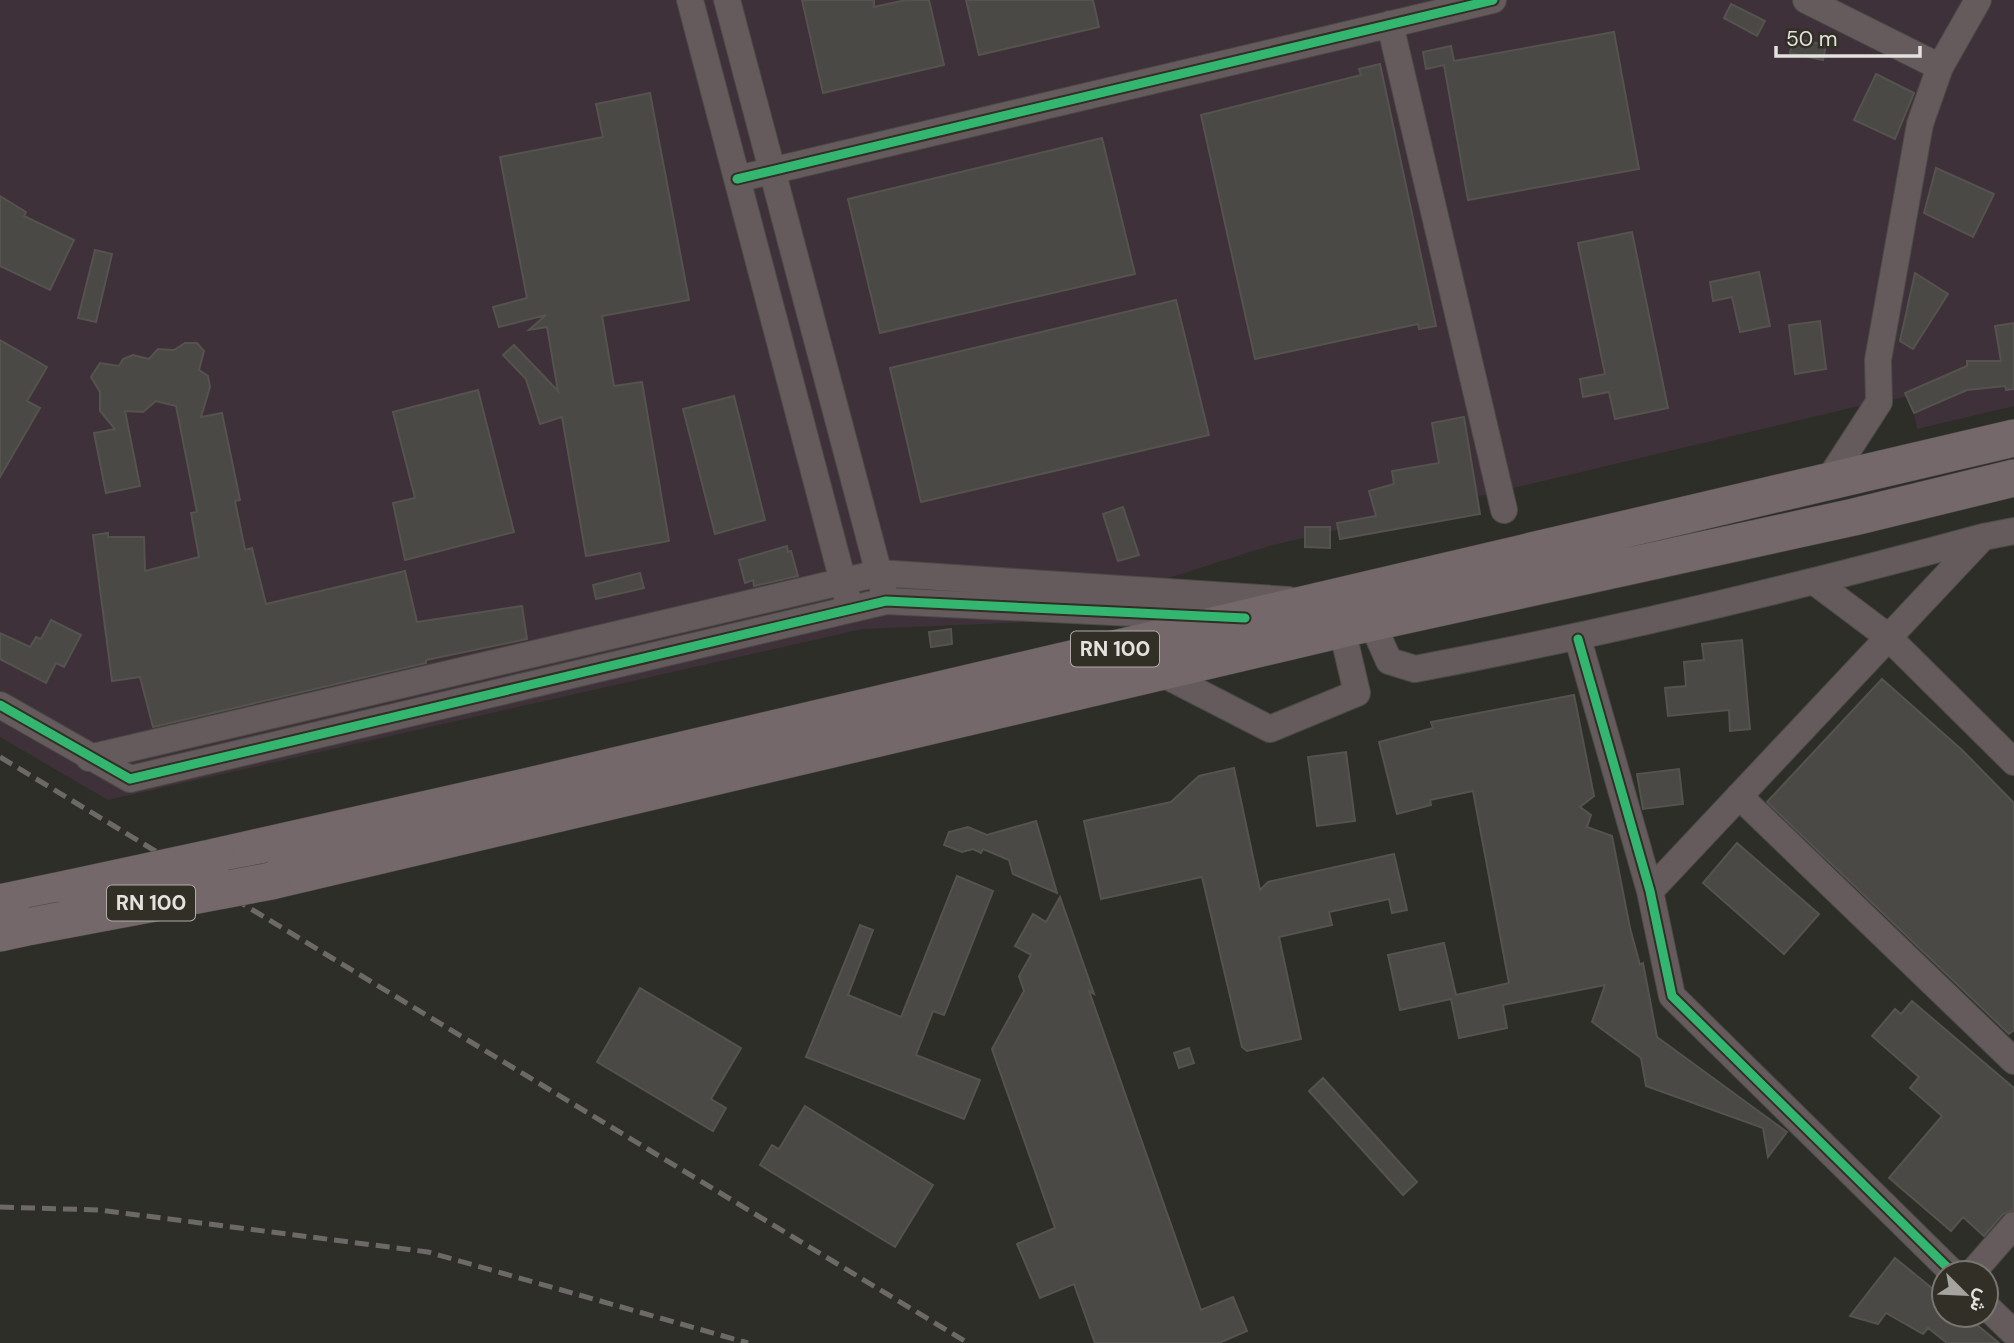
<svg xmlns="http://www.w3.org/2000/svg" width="2014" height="1343" font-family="'DM Sans',Vazirmatn,sans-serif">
  <rect width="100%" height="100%" fill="#2e2e29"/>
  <!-- industrial -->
  <path fill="#3f3139" d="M0,0H2014V406L1917,429L1911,396L1867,404L1269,546L1030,622L862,629L108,800L0,737Z"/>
  <!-- building -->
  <path fill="#4b4946" stroke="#54534e" stroke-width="2" d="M802,0H874V7L906,0H929L944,65L823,93Z
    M966,0H1093L1099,27L979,55Z
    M1731,4L1765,21L1757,36L1724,18Z
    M1614,32L1639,169L1468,200L1444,65L1426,69L1423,52L1451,46L1454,61Z
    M1793,38L1826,45L1823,60L1790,53Z
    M1380,64L1436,326L1419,329L1418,324L1255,359L1201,115L1361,75L1359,69Z
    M1876,74L1914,93L1895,139L1854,120Z
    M650,93L689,300L602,316L614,386L642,382L669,541L586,556L562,417L540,424L526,379L503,355L514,345L558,391L547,327L529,330L546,315L499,327L493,307L527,298L500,157L603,137L596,104Z
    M1102,138L1135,274L880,333L848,199Z
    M1936,168L1994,194L1973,237L1924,213Z
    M0,196L26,212L24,216L74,240L50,290L0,266Z
    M1632,232L1668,408L1615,419L1609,392L1583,397L1580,379L1605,374L1578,243Z
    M95,250L112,254L96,322L78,318Z
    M1759,272L1770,326L1740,332L1732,297L1713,301L1710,282Z
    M1915,273L1948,294L1913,349L1900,341Z
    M1176,300L1209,435L921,502L890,368Z
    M1820,321L1826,369L1795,374L1789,325Z
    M2014,323V389L2006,390L2005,386L1967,390L1914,413L1905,393L1967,366V361H2001L1995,326Z
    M0,340L47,367L27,401L40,408L0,477Z
    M185,343H197L204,351L199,370L208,376L210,387L201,417L222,413L240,500L235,501L245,550L252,548L266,604L405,571L417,622L522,606L527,639L426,660V663L153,727L140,677L112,681L93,535L108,533V537H144L145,571L199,557L191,513L197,512L176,406L156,401L143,412L125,411L140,486L106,493L94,433L115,429L100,411V392L91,377L100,363L119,366L123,359L133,355L149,359L158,349L174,350Z
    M478,390L514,532L405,560L393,503L415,498L393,412Z
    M734,396L765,520L715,534L683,409Z
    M1464,417L1480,514L1340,539L1337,523L1376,516L1369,491L1394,484L1392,471L1439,463L1432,423Z
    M1123,507L1139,555L1118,561L1103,514Z
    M1305,527H1330V548L1305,547Z
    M787,546L788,552L791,551L798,576L754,586L753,580L745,583L739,560Z
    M640,573L644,588L596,599L593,585Z
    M51,620L81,635L64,667L56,663L46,683L0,659V633L30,647L36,637L41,639Z
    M951,629L952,644L931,647L929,632Z
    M1742,640L1750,729L1730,731L1729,710L1668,716L1665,688L1686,686L1684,662L1704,660L1702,644Z
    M1882,679L1962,750L2014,803V1030L2009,1034L1767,802Z
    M1574,695L1594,796L1580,807L1591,815L1587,827L1612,836L1630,928L1640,965L1643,963L1657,1037L1787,1132L1768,1157L1763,1128L1646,1086L1641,1058L1592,1022L1605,985L1503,1005L1507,1028L1459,1038L1451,999L1400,1010L1388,955L1444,943L1456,995L1509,983L1473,791L1430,800L1431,805L1397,814L1379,742L1433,728L1431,722Z
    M1346,752L1355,821L1317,826L1308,757Z
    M1234,768L1260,890L1268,882L1394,854L1407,910L1392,913L1389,899L1329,912L1332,925L1279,937L1301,1039L1247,1051L1242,1047L1202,877L1101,899L1084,821L1171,802L1199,776Z
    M1679,769L1683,804L1643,809L1637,774Z
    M1036,821L1057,893L1013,874L1009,860L983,849L981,853L973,849L962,852L944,845L949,832L968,827L987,835Z
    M1737,843L1819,914L1784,954L1703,883Z
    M957,876L993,891L944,1015L933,1011L916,1055L980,1080L964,1119L806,1057L860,925L873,930L848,995L901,1017Z
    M1060,897L1094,994L1089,991L1201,1310L1233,1297L1247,1331L1219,1343H1095L1074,1284L1040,1298L1017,1244L1055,1228L992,1049L1024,991L1019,976L1031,955L1015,946L1033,914L1046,922Z
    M640,988L741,1048L711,1099L726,1108L713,1131L597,1062Z
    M1912,1001L2014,1088V1210L2003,1214L1984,1236L1963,1217L1951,1231L1889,1178L1942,1116L1910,1088L1919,1077L1872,1036L1895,1009L1901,1014Z
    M1189,1048L1194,1063L1179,1068L1174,1053Z
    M1323,1078L1417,1182L1403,1195L1309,1091Z
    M805,1106L933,1185L895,1247L760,1165L772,1145L779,1149Z
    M1895,1258L1944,1298V1315H1965L1999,1343H1947L1928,1328L1923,1334L1886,1313L1878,1324L1850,1316Z"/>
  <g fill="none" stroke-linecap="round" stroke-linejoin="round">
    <defs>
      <path id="minor" d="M690,0L847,597
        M727,0L883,589
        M1806,0L1940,67
        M1390,24L1504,510
        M737,179L1493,0
        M1826,484L1879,402L1878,360L1920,124L1940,67L1978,0
        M1815,582L1887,636L2014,762
        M1372,623L1389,661L1415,669C1607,633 1795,588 1983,537
        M1578,639L1650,891L1672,996L1953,1273
        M1159,672L1270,729L1357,693L1342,629
        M0,705L130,779L886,601L1214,617
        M89,758L879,573L1289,600
        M1739,796L2014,1061
        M1650,891L1983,537L2014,531
        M1972,1273L2014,1225
        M1986,1306L2014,1333"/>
      <path id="highway" d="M215,857L521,788L2014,438
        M271,881L1342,629L1854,517L2014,478
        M0,903L71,888
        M0,933L32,926"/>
    </defs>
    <!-- minor casing -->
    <use href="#minor" stroke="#4a4a46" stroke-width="28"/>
    <!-- highway casing -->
    <use href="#highway" stroke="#4a4a46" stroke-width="38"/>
    <!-- minor -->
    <use href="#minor" stroke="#655b5d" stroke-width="26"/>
    <!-- highway -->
    <use href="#highway" stroke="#75686a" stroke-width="37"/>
    <!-- rail -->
    <path stroke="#6d6967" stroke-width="5" stroke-dasharray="14 7" stroke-linecap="butt" d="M0,757L968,1343
      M0,1207L99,1210L428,1252L748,1343"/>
    <defs>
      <path id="highway-bridge" d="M71,888L215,857
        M32,926L271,881"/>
    </defs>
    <!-- highway-bridge casing -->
    <use href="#highway-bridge" stroke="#4a4a46" stroke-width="38" stroke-linecap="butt"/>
    <!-- highway-bridge -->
    <use href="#highway-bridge" stroke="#75686a" stroke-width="37"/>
    <defs>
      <path id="cycleway" d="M737,179L1493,0
        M1578,639L1650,891L1672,996L1953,1273
        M0,705L130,779L886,601L1245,618"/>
    </defs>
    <!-- cycleway casing -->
    <use href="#cycleway" stroke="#312f26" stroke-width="13"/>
    <!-- cycleway -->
    <use href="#cycleway" stroke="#33b770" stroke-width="9"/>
  </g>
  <g text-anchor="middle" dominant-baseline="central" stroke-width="6" stroke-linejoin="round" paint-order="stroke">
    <!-- shield labels -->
    <g fill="#312f26" stroke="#aeaca5" stroke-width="2">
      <rect x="1071" y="631.5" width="88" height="35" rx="5"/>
      <rect x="107" y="885.5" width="88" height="35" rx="5"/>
    </g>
    <g font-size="21" font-weight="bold" fill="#e3e2dc">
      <text x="1115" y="649">RN 100</text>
      <text x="151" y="903">RN 100</text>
    </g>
  </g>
  <!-- north arrow -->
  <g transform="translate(1965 1294) rotate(114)"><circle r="33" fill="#312f26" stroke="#78776f" stroke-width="2"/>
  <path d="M0-5L12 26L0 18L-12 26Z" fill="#a4a39d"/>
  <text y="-10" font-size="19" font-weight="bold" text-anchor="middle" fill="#e3e2dc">ش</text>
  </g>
  <!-- scale -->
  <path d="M1776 46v10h144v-10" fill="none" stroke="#e3e2dc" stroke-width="3.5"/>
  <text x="1786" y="46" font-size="21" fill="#e3e2dc" stroke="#312f26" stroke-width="5" paint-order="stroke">50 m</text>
</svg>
